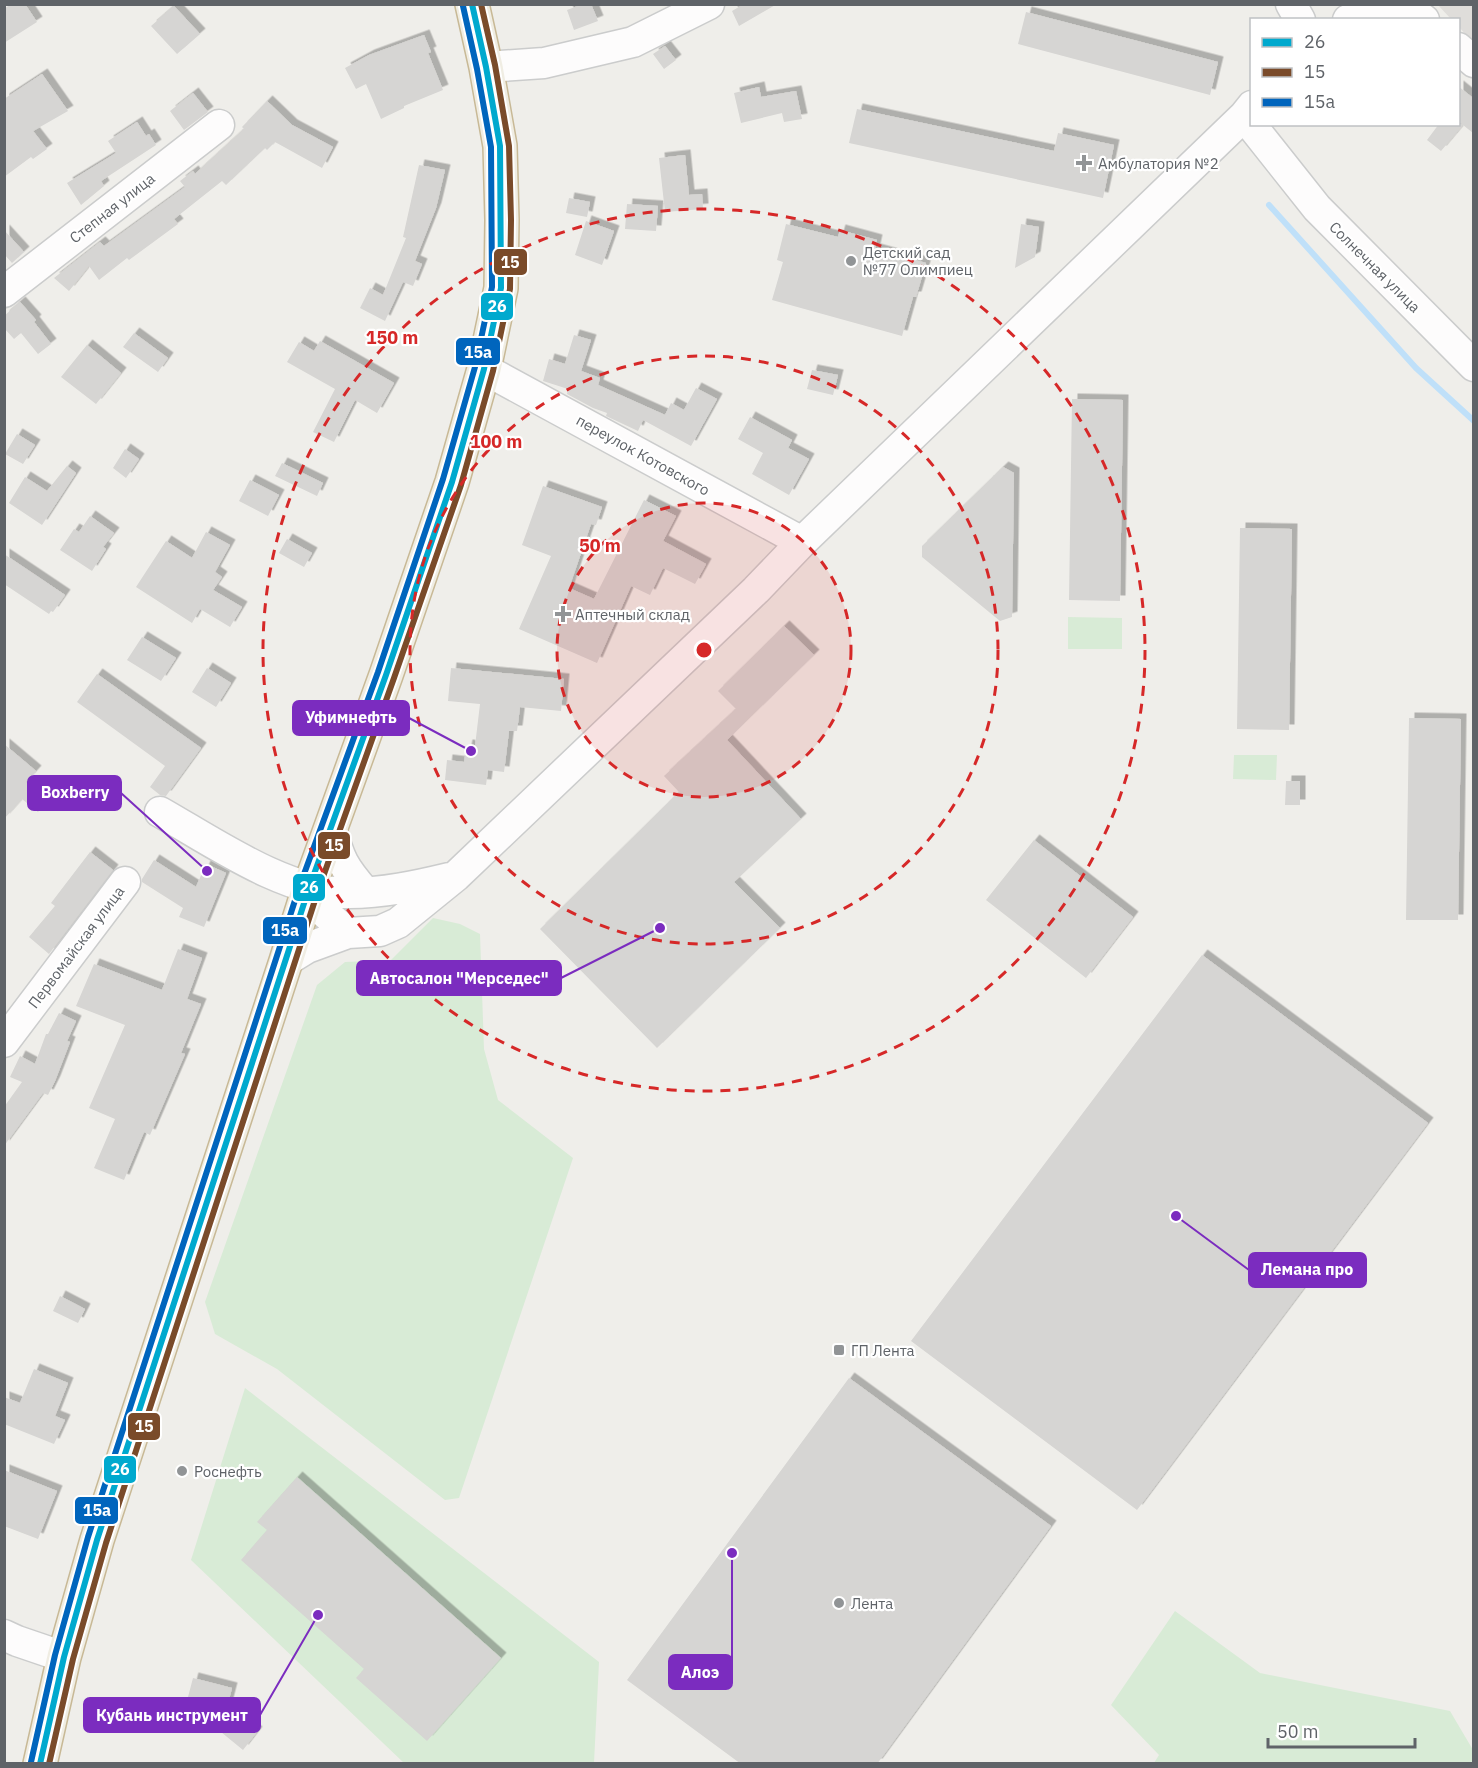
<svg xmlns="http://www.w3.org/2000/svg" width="1478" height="1768" font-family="'IBM Plex Sans',sans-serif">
  <defs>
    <filter id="shadow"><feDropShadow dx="5.5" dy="-5.5" stdDeviation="0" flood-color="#0004"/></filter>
  </defs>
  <rect width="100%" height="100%" fill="#efeeea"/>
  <!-- industrial -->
  <path fill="#dfddda" d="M1438,5H1473V40L1470,39L1459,27L1458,20L1451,19Z"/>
  <!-- green -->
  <path fill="#d8ebd6" d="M1068,617L1122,618V649H1068Z
    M1234,755H1277L1276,780L1233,779Z
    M433,918L460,924L480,934L484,1049L498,1100L573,1158L459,1498L445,1500L277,1369L215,1334L205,1302L317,985L345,962L391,960Z
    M245,1388L599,1662L594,1763H404L191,1560Z
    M1175,1611L1260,1673L1450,1711L1473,1750V1763H1154L1159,1755L1111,1705Z"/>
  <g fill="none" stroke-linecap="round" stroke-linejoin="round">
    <!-- stream -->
    <path stroke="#bfe0f9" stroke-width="6" d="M1269,205L1416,368L1474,421"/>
  </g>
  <!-- building -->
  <path fill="#d6d5d3" filter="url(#shadow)" d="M11,4H25L37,22L4,43V9Z
    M583,4H591L598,21L574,30L567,10Z
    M744,4H777L739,26L732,11Z
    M174,6L200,34L177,54L151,26Z
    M1026,12L1218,62L1210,95L1018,44Z
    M424,35L431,52L428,53L443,90L404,106V108L381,119L366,84L356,89L345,68L369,55Z
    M665,46L676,60L664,69L653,54Z
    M42,74L68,111L33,131L47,149L33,159L31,157L4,177V99Z
    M1458,86L1473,98V133L1463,125L1441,151L1427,140L1439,124H1462L1458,121Z
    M759,87L761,97L796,91L802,119L784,122L782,113L741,123L734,93Z
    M193,93L208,112L184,130L170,111Z
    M267,101L292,125L333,147L322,168L275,142L267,150L265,148L226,185L222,181L174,219L178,224L129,260L127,258L99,280L89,266L69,291L54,278L100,242L104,246L185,187L180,181L193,171L195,174L244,129L242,127Z
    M857,109L1054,151L1058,133L1114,145L1103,198L849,143Z
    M137,122L146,136L149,134L156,145L101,181L104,186L81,205L67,183L116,153L108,141Z
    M685,155L689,195L702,194L703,209L665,212L659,158Z
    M419,165L445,170L436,208L415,261L422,264L413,286L403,282L385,321L360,308L370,288L383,295L406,238L403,237Z
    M569,198L590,202L587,217L566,213Z
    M627,204L658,206L656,231L625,229Z
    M586,221L614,231L602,265L575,255Z
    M786,224L838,237L840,230L877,240L875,249L926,263L916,297H913L902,336L772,300L783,262L777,260Z
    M1021,224L1039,227L1035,257L1015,268Z
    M4,230L24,252L12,263L4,254Z
    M20,302L36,320L34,322L51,344L38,354L21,333L14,339L4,328V316Z
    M134,333L168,358L158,372L123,347Z
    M574,335L591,340L581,371L600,378L598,385L665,415L671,403L684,410L696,388L717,399L691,446L643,420L638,431L606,416L607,413L593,408L567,394L568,389L543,381L549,359L565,364Z
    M320,341L394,383L377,413L355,400L334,442L313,432L335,389L287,362L299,342L314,351Z
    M87,345L121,373L96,404L61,377Z
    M812,370L838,375L833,395L807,389Z
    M1072,399L1123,400L1120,601L1069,600Z
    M750,417L792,440L788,448L809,459L789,495L752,474L763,453L738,439Z
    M17,434L35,445L23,464L5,454Z
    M125,449L139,459L126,478L113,468Z
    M282,463L323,483L317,496L275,476Z
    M67,466L76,473L42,525L9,503L25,477L47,491Z
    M1003,467L1014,473L1012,617L1000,621L922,557V546Z
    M250,480L279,495L268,516L239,501Z
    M543,486L602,507L596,525L591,524L569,588L594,599L644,500L676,516L663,541L706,564L695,584L663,568L650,595L631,586L597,663L519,629L551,556L522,545Z
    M90,516L114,533L103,547L106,549L92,571L60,550L74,529L79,532Z
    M1240,528L1292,529L1289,730L1237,729Z
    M206,532L230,545L215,572L222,577L213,590L242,607L230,627L200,609L192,623L136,587L166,541L192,558Z
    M287,539L312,553L304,567L279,553Z
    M4,554L65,595L53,612L51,611L49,614L4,584Z
    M784,626L814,655L727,740L801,819L734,882L780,928L657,1048L540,929L679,792L664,776L736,709L718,691Z
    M142,637L176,658L161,681L127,660Z
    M207,668L231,683L216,707L192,692Z
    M451,668L564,679L561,711L520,707L517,731H509L504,772L488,770L486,785L445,780L447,760L464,762L467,745L475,746L480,704L448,701Z
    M97,674L201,748L166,796L160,795L150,787L165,766L77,702Z
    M1409,718L1461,719L1458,920H1406Z
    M4,744L36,771L26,782L48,800L38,812L22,799L4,819Z
    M1286,781H1300V805H1285Z
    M1034,840L1133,917L1086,978L986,900Z
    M90,852L113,870L49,954L29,937L55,906L51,903Z
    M154,860L196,887L206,864L226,873L204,927L179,917L183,908L142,882V879Z
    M178,949L202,958L187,999L201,1004L181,1053L185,1054L150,1135L144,1132L124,1180L94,1168L115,1119L89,1108L125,1025L76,1006L94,964L162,990Z
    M1202,955L1428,1123L1137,1510L911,1341Z
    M59,1013L76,1021L67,1041L70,1042L55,1081L48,1095L43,1093L4,1146V1107L22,1082L10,1077L20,1056L35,1064L46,1034H48Z
    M60,1296L85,1309L78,1323L53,1311Z
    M34,1369L68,1383L55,1416L65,1420L54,1444L4,1424V1397L20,1403Z
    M849,1378L1051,1526L877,1764H741L627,1680Z
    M4,1470L57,1491L38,1539L4,1526Z
    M297,1477L501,1658L427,1741L356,1678L364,1669L241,1560L267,1530L257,1522Z
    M193,1678L232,1688L227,1707L257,1732L243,1750L210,1723L183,1716Z"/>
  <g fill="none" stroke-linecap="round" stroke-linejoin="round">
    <defs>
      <path id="minor" d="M1291,4L1300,20
        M1348,20L1406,7L1424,20
        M1458,48L1474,62
        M486,67L544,63L633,42L709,4
        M1244,116L1317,208L1474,366
        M4,292L219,125
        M484,369L802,542
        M160,812C213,842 287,894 349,893C383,893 416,886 449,878
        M331,827C339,859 344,868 365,892
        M309,888L325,913L348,933L380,931L398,923L456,876L756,590L802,542L1244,116L1252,106
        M286,961L307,948L348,933
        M4,1042L125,882
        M4,1635L17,1641L64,1657"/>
      <path id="highway" d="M40,1764L64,1657L97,1540L286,961L309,888L386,675L452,482L484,369L501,288L502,220L500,146L486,67L472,4"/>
    </defs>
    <!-- minor casing -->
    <use href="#minor" stroke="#cbcccc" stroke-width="33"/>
    <!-- highway casing -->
    <use href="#highway" stroke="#c8b996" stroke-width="36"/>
    <!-- minor -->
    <use href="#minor" stroke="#fdfcfc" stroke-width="30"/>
    <!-- highway -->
    <use href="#highway" stroke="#f0ede3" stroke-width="33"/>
    <defs>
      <path id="bus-1" d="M40,1764L64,1657L97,1540L309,888L386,675L452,482L484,369L501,288L500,146L486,67L472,4"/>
      <path id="bus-2" d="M49,1764L73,1659L106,1543L318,891L394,678L461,485L493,371L510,289L511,220L509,146L495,65L481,4"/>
      <path id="bus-3" d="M31,1762L55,1655L88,1537L300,885L378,672L443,479L475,367L492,287L491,147L477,69L463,6"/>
    </defs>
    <!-- bus-1 casing -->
    <use href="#bus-1" stroke="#fff" stroke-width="10"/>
    <!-- bus-2 casing -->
    <use href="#bus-2" stroke="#fff" stroke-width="10"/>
    <!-- bus-3 casing -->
    <use href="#bus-3" stroke="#fff" stroke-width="10"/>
    <!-- bus-1 -->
    <use href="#bus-1" stroke="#00a9ce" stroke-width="6"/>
    <!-- bus-2 -->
    <use href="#bus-2" stroke="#7a4b2a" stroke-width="6"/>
    <!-- bus-3 -->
    <use href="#bus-3" stroke="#0065bd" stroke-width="6"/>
  </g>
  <!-- distance rings -->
  <circle cx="704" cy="650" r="147" fill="#d62828" fill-opacity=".12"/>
  <g fill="none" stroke="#d62828" stroke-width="3" stroke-dasharray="10 8">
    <circle cx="704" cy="650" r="147"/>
    <circle cx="704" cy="650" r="294"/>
    <circle cx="704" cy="650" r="441"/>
  </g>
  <!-- markers -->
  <g fill="#919496" stroke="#fff" stroke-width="2">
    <path d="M1081 154h6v6h6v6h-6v6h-6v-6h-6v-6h6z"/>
    <circle cx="851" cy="261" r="6"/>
    <path d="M560 605h6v6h6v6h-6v6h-6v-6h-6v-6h6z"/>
    <rect x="833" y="1344" width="12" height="12" rx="3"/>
    <circle cx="182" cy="1471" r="6"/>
    <circle cx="839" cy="1603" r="6"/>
  </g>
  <g text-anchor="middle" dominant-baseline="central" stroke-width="4.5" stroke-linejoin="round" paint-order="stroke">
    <!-- poi labels -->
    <g font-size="15" fill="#5f6368" stroke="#fff" text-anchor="start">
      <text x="1098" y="163">Амбулатория №2</text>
      <text x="863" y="252">Детский сад<tspan x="863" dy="17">№77 Олимпиец</tspan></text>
      <text x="575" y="614">Аптечный склад</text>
      <text x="851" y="1350">ГП Лента</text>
      <text x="194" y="1471">Роснефть</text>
      <text x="851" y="1603">Лента</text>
    </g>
    <!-- street labels -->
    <g font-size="15" fill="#5f6368" stroke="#fff">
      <text transform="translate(112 208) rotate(-38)">Степная улица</text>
      <text transform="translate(1375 267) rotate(45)">Солнечная улица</text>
      <text transform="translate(643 455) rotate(29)">переулок Котовского</text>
      <text transform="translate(76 947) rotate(-53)">Первомайская улица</text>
    </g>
  </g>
  <circle cx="704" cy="650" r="9" fill="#d62828" stroke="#fff" stroke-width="3"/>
  <g font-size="18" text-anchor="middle" font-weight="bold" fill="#d62828" stroke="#fff" stroke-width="4.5" stroke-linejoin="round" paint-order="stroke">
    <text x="392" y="344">150 m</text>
    <text x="496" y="448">100 m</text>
    <text x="600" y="552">50 m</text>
  </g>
  <!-- callouts -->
  <path fill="none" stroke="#7b2cbf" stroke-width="2" d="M471 751L409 718M207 871L121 793M660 928L561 978M1176 1216L1249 1270M732 1553L732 1672M318 1615L260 1715"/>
  <g fill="#7b2cbf" stroke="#fff" stroke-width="2">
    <circle cx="471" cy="751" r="6"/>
    <circle cx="207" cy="871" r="6"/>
    <circle cx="660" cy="928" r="6"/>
    <circle cx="1176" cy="1216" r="6"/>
    <circle cx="732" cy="1553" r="6"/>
    <circle cx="318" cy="1615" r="6"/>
  </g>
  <g fill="#7b2cbf" stroke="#7b2cbf" stroke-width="2">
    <rect x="293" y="701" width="116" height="34" rx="6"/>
    <rect x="28" y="776" width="93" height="34" rx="6"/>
    <rect x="357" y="961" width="204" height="34" rx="6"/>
    <rect x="1249" y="1253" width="117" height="34" rx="6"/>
    <rect x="669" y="1655" width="63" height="34" rx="6"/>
    <rect x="84" y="1698" width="176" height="34" rx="6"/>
  </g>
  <g font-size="16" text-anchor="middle" font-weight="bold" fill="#fff">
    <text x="351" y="723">Уфимнефть</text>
    <text x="75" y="798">Boxberry</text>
    <text x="459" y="984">Автосалон "Мерседес"</text>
    <text x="1307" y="1275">Лемана про</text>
    <text x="700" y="1678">Алоэ</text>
    <text x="172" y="1721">Кубань инструмент</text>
  </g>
  <g stroke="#fff" stroke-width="2">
    <rect x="493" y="248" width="35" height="28" rx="6" fill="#7a4b2a"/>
    <rect x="480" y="292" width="34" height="29" rx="6" fill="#00a9ce"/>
    <rect x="455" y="337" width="46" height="29" rx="6" fill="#0065bd"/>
    <rect x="317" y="831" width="34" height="29" rx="6" fill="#7a4b2a"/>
    <rect x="292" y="873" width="34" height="29" rx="6" fill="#00a9ce"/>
    <rect x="262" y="916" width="46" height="29" rx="6" fill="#0065bd"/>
    <rect x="127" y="1412" width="34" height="29" rx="6" fill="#7a4b2a"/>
    <rect x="103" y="1455" width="34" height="29" rx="6" fill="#00a9ce"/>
    <rect x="74" y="1496" width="45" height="29" rx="6" fill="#0065bd"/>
  </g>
  <g font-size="16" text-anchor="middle" font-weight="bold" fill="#fff">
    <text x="510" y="268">15</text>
    <text x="497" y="312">26</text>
    <text x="478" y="358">15а</text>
    <text x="334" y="851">15</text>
    <text x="309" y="893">26</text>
    <text x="285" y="936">15а</text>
    <text x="144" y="1432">15</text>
    <text x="120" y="1475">26</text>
    <text x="97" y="1516">15а</text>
  </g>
  <!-- border -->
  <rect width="1478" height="1768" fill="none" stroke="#5f6368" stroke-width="12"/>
  <!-- legend -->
  <rect x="1250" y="18" width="210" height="108" fill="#ffffff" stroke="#bfc1c3" stroke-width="1.5"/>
  <rect x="1262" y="38" width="30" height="9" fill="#00a9ce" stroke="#bfc1c3" stroke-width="1.5"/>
  <text x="1304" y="48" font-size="18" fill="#5f6368">26</text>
  <rect x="1262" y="68" width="30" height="9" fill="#7a4b2a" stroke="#bfc1c3" stroke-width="1.5"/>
  <text x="1304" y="78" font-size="18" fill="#5f6368">15</text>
  <rect x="1262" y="98" width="30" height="9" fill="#0065bd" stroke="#bfc1c3" stroke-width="1.5"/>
  <text x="1304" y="108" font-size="18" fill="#5f6368">15а</text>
  <!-- scale -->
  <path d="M1268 1738v9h147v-9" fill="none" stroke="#5f6368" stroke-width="3"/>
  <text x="1277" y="1738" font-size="18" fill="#5f6368" stroke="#ffffff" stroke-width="4.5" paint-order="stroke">50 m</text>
</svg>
